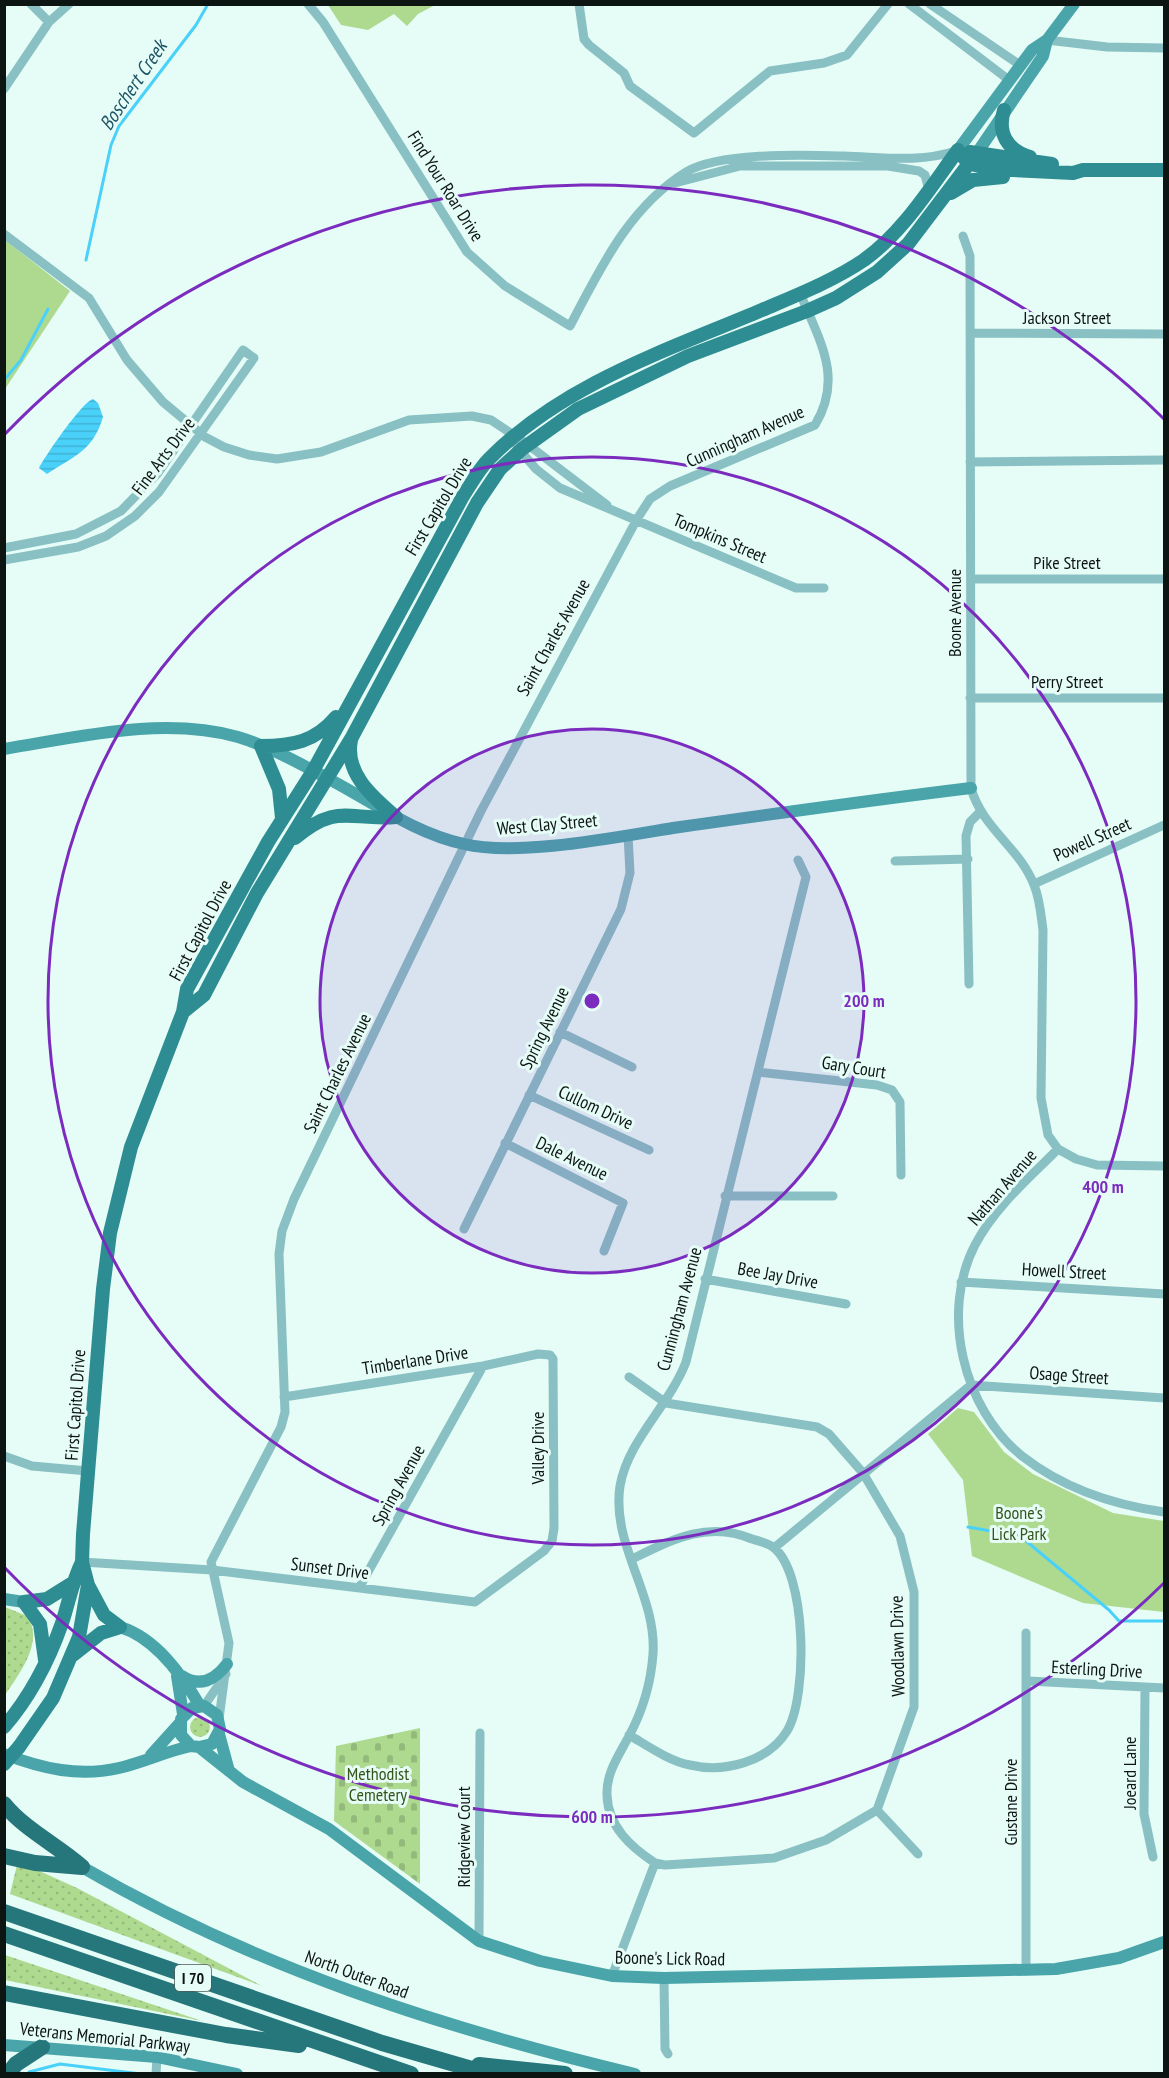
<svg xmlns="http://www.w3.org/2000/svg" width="1169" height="2078" font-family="'PT Sans Narrow',sans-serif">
  <defs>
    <pattern id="grass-dots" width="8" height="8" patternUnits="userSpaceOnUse" patternTransform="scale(1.5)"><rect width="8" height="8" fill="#aeda90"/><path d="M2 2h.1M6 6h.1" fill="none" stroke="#94ba7b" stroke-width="1.8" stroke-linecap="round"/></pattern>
    <pattern id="cemetery-stones" width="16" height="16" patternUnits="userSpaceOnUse" patternTransform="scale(1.5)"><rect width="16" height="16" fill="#aeda90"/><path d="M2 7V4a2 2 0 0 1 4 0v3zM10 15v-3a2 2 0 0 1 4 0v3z" fill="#94ba7b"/></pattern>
    <pattern id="water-rules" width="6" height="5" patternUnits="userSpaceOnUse" patternTransform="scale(1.5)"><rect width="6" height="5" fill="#4ad1fa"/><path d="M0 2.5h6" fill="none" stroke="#40b3d5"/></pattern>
  </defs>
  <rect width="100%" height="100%" fill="#e6fcf6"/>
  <!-- grass -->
  <path fill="url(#grass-dots)" d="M5,1607L27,1616C45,1641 19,1674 5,1695Z
    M190 1727a10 10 0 1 1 20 0a10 10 0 1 1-20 0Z
    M17,1865L35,1869L77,1888L262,1986L10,1894Z
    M5,1955L202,2021L5,1980Z"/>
  <!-- cemetery -->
  <path fill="url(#cemetery-stones)" d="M420,1728V1884L334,1821L336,1746Z"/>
  <!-- green -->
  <path fill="#aeda90" d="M328,5H435L418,14L407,26L394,14L368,30L341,25Z
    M5,240L70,291L5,389Z
    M958,1408L974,1412L1004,1452L1033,1474L1113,1513L1164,1521V1612L1083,1603L972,1556L963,1480L928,1434Z"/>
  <!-- water -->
  <path fill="url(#water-rules)" d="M93,399L98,403L103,417C93,451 74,456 47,474L39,468C46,455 82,402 93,399Z"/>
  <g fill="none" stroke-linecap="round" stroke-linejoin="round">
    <!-- stream -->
    <path stroke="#4ad1fa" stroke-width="3" d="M86,260L111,145L119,126L196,25L208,4
      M4,380L21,360L48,309
      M968,1527L1020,1536L1109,1610L1119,1621H1164
      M29,2072L60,2064L141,2074"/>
    <!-- street -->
    <path stroke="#89c0c3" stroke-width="9" d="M31,4L49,22
      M308,4L323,22L467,252L505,286L570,326C600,269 629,207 686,172C720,152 804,155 844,156C882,157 919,163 956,151
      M579,4L584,39L589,45L624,73L630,86L694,133L770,71L824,63L847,55L888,4
      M909,4L1009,80
      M930,4L1020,65
      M1047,40L1107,47L1164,48
      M4,89L49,22L69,4
      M675,183L740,166H888L919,171L925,175L929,190
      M4,234L89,298L127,360L163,402L205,437L224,447L249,455L277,459L321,452L409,420L472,416L491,420L527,444L607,505
      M963,236L970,256L971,788C982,828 1020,848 1034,885C1040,899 1041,916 1043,930L1041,1098L1048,1135L1058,1149L1076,1159L1097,1165L1164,1166
      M970,333L1164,334
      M517,447L536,469L560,488L796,588H824
      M970,462L1164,460
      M4,548L76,534L121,511L158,473L243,350L254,358L159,492L135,516L106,536L78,547L4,560
      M971,579H1164
      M970,698H1164
      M895,861L968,859
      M1034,884L1164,825
      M969,984L966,836L970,822L980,812
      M560,1032L632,1067
      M758,1072L877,1085L892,1090L900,1102L901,1175
      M529,1095L649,1150
      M505,1143L623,1203L604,1251
      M1058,1149C1029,1178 994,1208 975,1245C940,1312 963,1409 1022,1456C1063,1488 1114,1505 1164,1512
      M725,1196H833
      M464,1229L621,909L630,873L628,835
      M705,1279L846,1304
      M961,1282L1164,1294
      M629,1377L666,1403L817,1427L829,1434L863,1473L900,1536L914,1592V1707L877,1810L826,1840L774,1858L665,1865L655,1863
      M971,1385L1164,1398
      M4,1456L32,1466L88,1471
      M774,1548L971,1385
      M82,1562L212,1570L475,1602L544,1551L552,1541L554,1528L553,1359L550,1355L538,1354L483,1366L284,1397
      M359,1588L483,1366
      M1028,1681L1164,1688
      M1145,1688L1144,1814L1153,1857
      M204,1706L226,1674
      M219,1719L229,1643L211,1562L281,1427L285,1412L279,1254L282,1231L294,1199L481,811L637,519L650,499L670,486L815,425C844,377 819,340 800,293
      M629,1735C648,1746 669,1761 690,1765C724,1773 768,1762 787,1731C808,1697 807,1572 773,1547C767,1543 759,1541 752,1539C708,1520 671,1540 632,1559
      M877,1810L918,1854
      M479,1941L480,1733
      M1026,1971V1633
      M612,1976L655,1863C631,1847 608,1827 607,1795C606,1773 619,1755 629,1736C642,1712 651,1682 653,1654C657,1595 611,1545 620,1486C628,1440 669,1406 686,1362L806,877L798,860
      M664,1978L665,2049L668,2054
      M156,2074L157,2057"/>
    <!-- secondary -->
    <path stroke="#49a5aa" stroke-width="12" d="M958,150L1032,50L1047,40L1074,4
      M977,153L1043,56L1047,40
      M4,749C79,737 163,716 238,737C268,746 297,762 325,777C370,800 413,833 464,844C518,857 617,837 673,828C772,814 872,800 971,788
      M4,1599L24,1602
      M120,1627C156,1638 182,1675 200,1706
      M177,1676L183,1714
      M182,1676C200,1688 215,1680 227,1664
      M219,1734L229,1771
      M191,1746L181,1735V1719L192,1708L204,1706L217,1715L220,1729L212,1744L199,1747
      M4,1754C43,1769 79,1777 119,1768C144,1762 167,1751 191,1746L199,1747L243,1782L329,1829L479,1941L540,1961L612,1976L664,1978L1056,1969L1119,1958L1164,1942
      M151,1755L179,1724
      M82,1867C254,1967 442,2028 635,2074
      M4,2045L157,2057L237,2074"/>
    <!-- primary -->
    <path stroke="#2e8d92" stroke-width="14" d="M1004,110C997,133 1007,150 1030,157
      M970,152L1052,164
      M964,158L968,163L990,169L1073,173L1083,170H1164
      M951,193L973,180L1003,177
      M351,740C344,774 374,798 396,817
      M282,818L279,789L261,746C292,746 315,742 336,717
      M295,838C338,802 349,821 396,817
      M183,1012L204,995L257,893L351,739L477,503L500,469L522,449L578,409L688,356L807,311L836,298L877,272L908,244L977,153
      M88,1585L104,1615L120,1627
      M24,1602L40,1624L45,1660
      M24,1602L47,1599L71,1584
      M73,1655L101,1633L120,1627
      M4,1727C30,1697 49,1660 62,1623C69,1602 72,1582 82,1562
      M19,1747L53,1698L79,1637L88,1585L82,1562L83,1534L103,1289L110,1233L131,1147L183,1012L187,989L268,842L313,771L359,687L463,496C471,484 479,469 489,459C563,384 668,350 762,310C797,295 833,281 864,260C903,232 930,188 958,150"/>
    <!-- highway -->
    <path stroke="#26777c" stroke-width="16" d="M4,1804C24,1829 57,1845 82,1867
      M4,1856L35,1863L82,1867
      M4,1912L382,2043L489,2074
      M4,1934L411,2074
      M4,1993L226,2035L299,2045
      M479,2065L565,2074
      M8,2074L16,2064L42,2047"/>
    <!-- primary-bridge -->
    <path stroke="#2e8d92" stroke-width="14" d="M4,1764L19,1747"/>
  </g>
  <!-- distance rings -->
  <circle cx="592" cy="1001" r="272" fill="#7b2cbf" fill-opacity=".12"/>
  <g fill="none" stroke="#7b2cbf" stroke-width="3">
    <circle cx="592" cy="1001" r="272"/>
    <circle cx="592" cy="1001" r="544"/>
    <path d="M1164 1583A816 816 0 0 1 5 1568M5 434A816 816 0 0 1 1164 419"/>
  </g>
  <g text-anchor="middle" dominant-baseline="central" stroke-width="6" stroke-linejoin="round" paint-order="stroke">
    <!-- shield labels -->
    <rect fill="#e6fcf6" stroke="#4e5a57" stroke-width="1.5" x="175" y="1965" width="36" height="26" rx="4.5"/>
    <g font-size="16" font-weight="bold" fill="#0d1513">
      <text x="193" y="1978">I 70</text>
    </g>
    <!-- street labels -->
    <g font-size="18" fill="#0d1513" stroke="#e6fcf6">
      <text transform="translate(446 186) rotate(58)">Find Your Roar Drive</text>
      <text x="1067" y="317">Jackson Street</text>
      <text transform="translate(745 436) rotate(-24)">Cunningham Avenue</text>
      <text transform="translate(163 456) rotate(-53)">Fine Arts Drive</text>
      <text transform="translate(438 506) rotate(-59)">First Capitol Drive</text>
      <text transform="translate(720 538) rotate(23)">Tompkins Street</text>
      <text x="1067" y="562">Pike Street</text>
      <text transform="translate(954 613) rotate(-90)">Boone Avenue</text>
      <text transform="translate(553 637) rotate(-61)">Saint Charles Avenue</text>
      <text x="1067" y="681">Perry Street</text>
      <text transform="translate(547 824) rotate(-5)">West Clay Street</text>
      <text transform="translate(1092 839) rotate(-24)">Powell Street</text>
      <text transform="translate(200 930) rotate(-62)">First Capitol Drive</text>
      <text transform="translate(544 1028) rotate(-64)">Spring Avenue</text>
      <text transform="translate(854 1067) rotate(9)">Gary Court</text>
      <text transform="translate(337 1073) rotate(-64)">Saint Charles Avenue</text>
      <text transform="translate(596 1107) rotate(25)">Cullom Drive</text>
      <text transform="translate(572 1158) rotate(26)">Dale Avenue</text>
      <text transform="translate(1002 1187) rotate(-49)">Nathan Avenue</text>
      <text transform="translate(1064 1271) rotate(3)">Howell Street</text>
      <text transform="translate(778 1275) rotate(10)">Bee Jay Drive</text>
      <text transform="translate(679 1309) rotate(-75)">Cunningham Avenue</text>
      <text transform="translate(415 1360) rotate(-9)">Timberlane Drive</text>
      <text transform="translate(1069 1375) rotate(4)">Osage Street</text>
      <text transform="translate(75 1405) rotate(-86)">First Capitol Drive</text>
      <text transform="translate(537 1448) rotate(-90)">Valley Drive</text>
      <text transform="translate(398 1485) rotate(-61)">Spring Avenue</text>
      <text transform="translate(330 1568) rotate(7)">Sunset Drive</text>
      <text transform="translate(897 1646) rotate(-91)">Woodlawn Drive</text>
      <text transform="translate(1097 1669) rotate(3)">Esterling Drive</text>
      <text transform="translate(1129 1773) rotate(-90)">Joeard Lane</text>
      <text transform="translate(1010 1802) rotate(-90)">Gustane Drive</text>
      <text transform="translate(463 1837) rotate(-90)">Ridgeview Court</text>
      <text transform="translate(670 1958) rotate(1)">Boone's Lick Road</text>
      <text transform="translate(357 1974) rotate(20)">North Outer Road</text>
      <text transform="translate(105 2037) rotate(6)">Veterans Memorial Parkway</text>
    </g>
    <!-- park labels -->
    <g font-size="18" fill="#345419" stroke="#e6fcf6">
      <text x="1019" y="1512">Boone's<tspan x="1019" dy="21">Lick Park</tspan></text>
      <text x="378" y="1773">Methodist<tspan x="378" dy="21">Cemetery</tspan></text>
    </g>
    <!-- water labels -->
    <g font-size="20" font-style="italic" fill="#1e5566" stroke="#e6fcf6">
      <text transform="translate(133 85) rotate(-56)">Boschert Creek</text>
    </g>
  </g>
  <circle cx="592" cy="1001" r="9" fill="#7b2cbf" stroke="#e6fcf6" stroke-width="3"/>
  <g font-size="18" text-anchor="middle" font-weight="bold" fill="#7b2cbf" stroke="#e6fcf6" stroke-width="6" stroke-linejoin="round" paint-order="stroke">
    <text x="864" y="1007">200 m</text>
    <text x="1103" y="1193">400 m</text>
    <text x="592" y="1823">600 m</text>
  </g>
  <!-- border -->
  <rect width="1169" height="2078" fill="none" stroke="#0d1513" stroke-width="12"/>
</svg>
